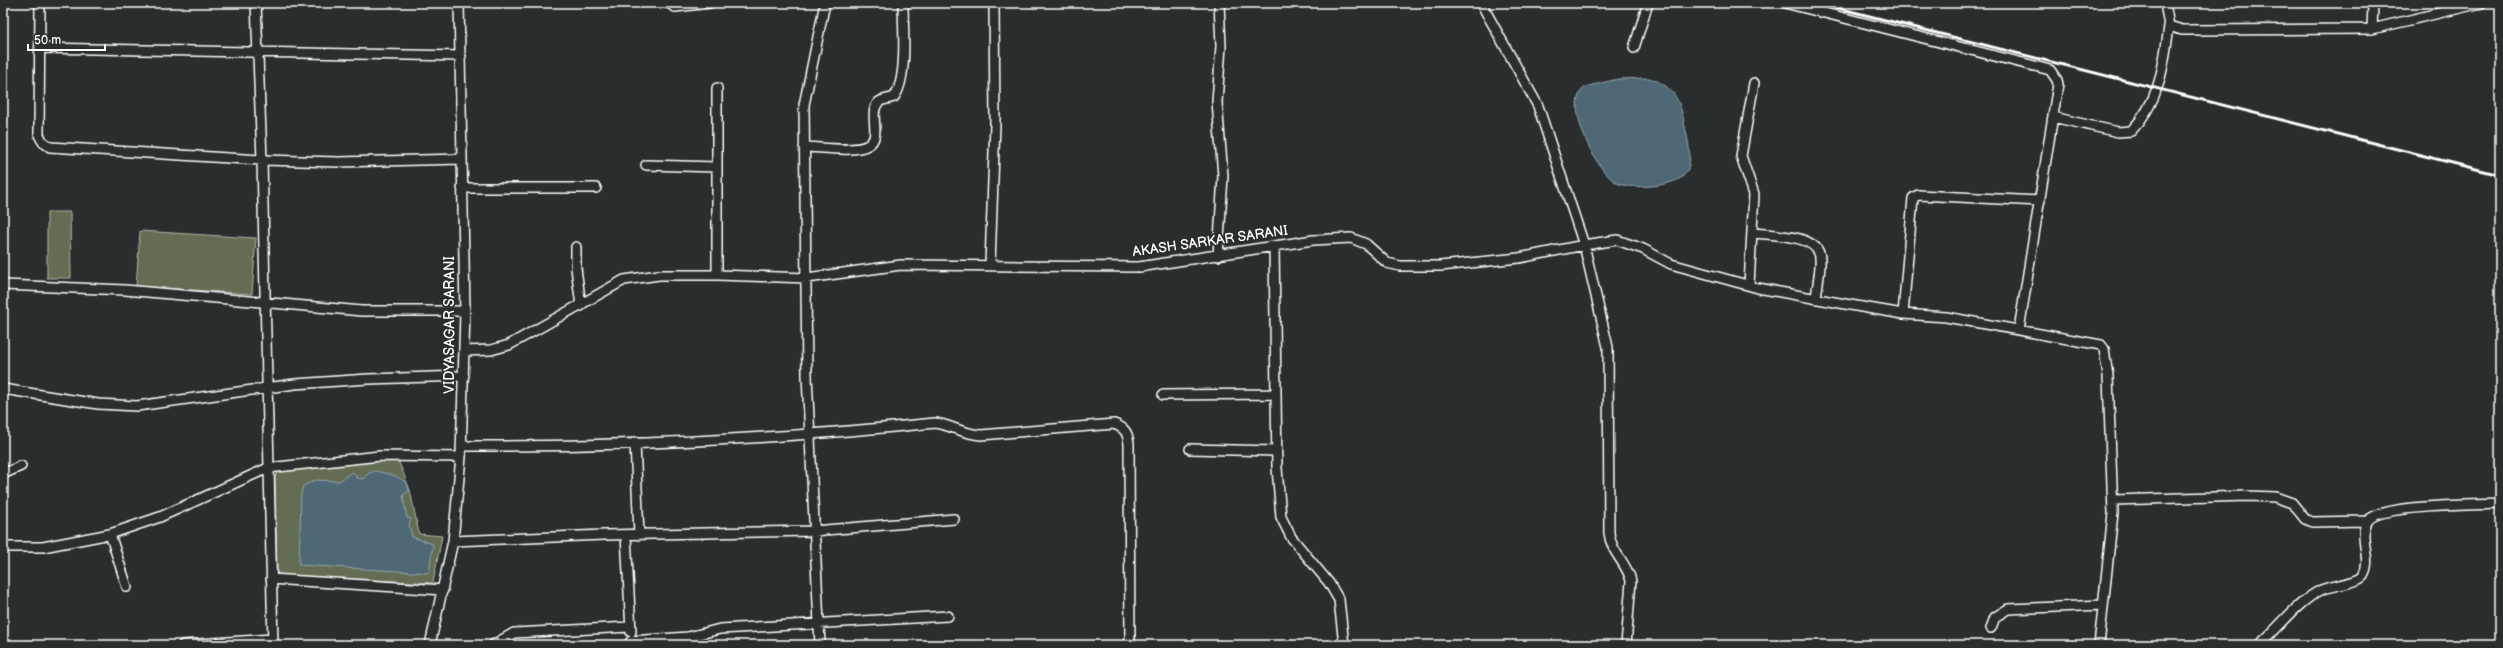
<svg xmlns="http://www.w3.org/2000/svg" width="2503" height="648" font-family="'Balsamiq Sans',sans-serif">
  <rect width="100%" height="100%" fill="#2a2d2e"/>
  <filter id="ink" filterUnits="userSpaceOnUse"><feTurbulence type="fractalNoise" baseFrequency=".025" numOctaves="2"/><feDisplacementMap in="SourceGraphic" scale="8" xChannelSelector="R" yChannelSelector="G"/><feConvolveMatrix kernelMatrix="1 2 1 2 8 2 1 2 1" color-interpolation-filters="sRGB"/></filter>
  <g filter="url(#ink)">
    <!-- green -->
    <path fill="#626d53" stroke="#b0b6a9" d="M47,212H70L71,278H47Z
      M140,231L256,238L252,294L136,286Z
      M398,460L410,490L419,534L442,536L433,583L277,575L275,476L279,472L288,468Z"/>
    <!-- water -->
    <path fill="#4f6774" stroke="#95a4ac" d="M1649,78C1672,85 1680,99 1684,122C1687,136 1694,160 1686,173C1678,187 1630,190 1617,183C1597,172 1572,119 1578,98C1579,94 1582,90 1584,87L1618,79Z
      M376,471C388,474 407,476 409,491L403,495L407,518L411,519L409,525L412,537L433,544L429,573L299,565L301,494L303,486L315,480L339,481L352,472L355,474L356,478L363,479L369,473Z"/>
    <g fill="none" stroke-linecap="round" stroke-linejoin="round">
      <defs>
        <path id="street" d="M40,3L39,135L43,142L50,147L262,160L339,162L462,159
          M256,3L262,160L273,645
          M668,3L675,7L710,3
          M1481,3L1538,106L1584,245L1617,240L1643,249L1671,264L1758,288L1856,306L1903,314L1946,317L2101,345L2104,349L2108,376L2113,513L2099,645
          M1785,3L2050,70L2057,80L2058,84L2019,330
          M2165,3L2169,26L2182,30L2372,29L2481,3
          M2372,29L2373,3
          M40,48L461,56
          M1634,48L1648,3
          M717,88V275L807,278L901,265L1139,267L1313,240L1351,238L1366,244L1387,263L1400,266H1440L1519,258L1584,245L1608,347L1609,533C1611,553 1628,564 1631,581L1626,645
          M2053,117L2118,132L2131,131C2160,102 2164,64 2169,26
          M804,147C819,147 856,153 868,145C883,137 867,112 879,102C882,99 890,99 894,97C908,79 903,27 903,3
          M646,165L717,167
          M462,188H596
          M1752,233C1770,235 1819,234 1820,258C1821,271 1817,286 1816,299
          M1274,246L1277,468L1281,517L1291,537L1329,583L1339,600L1344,645
          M576,247V268L581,306
          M1218,256L1223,176L1217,102L1221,46L1219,3
          M990,265L995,124L994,3
          M3,285L125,290L362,311H465
          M1749,285L1754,194L1741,156L1754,83
          M1903,314L1913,198L1918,195L2040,201
          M464,351L491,350L509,345L624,280L659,275H717
          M3,389L98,404L137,406L295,384L368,379L464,376
          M1163,395L1276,394
          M635,442L639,535
          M461,446C619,447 778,439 935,423C951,425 963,434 981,435L1114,424C1125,428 1128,433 1129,444L1130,645
          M1190,449L1276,451
          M3,474L21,466
          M2113,500L2247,496L2275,497L2292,503L2305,519L2312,522L2367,521
          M110,534L127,587
          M626,535L631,632
          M453,541L605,535L814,531L954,519
          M3,547H43L110,534L160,517L268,468L380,456L461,457
          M271,579L443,590
          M1991,628L1995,617L2008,609L2103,605
          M631,641L688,637L720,629L948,616
          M183,645L273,639
          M430,645L453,541L461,457L465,311L459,3
          M493,645L514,633L630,627
          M820,645L807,376L804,105L825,3
          M2259,645C2279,628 2297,602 2321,590C2330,586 2358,583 2363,576C2373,560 2358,538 2367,522C2375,504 2478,505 2500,504"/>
      </defs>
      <!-- street casing -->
      <use href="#street" stroke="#fff" stroke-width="12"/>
      <!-- street -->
      <use href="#street" stroke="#2a2d2e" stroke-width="9"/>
      <!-- rail -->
      <path stroke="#fff" stroke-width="3" d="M1818,3L2500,175"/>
    </g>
  </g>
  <g text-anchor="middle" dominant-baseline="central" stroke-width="3.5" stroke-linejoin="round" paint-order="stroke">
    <!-- street labels -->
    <g font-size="14" fill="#fff" stroke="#2a2d2e">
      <text transform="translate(1210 241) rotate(-8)">AKASH SARKAR SARANI</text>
      <text transform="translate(449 325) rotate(-90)">VIDYASAGAR SARANI</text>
    </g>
  </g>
  <!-- margin -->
  <rect width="2503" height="648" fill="none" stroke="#2a2d2e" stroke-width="16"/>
  <rect x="8" y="8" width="2487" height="632" fill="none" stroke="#fff" stroke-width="1.5" filter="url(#ink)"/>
  <!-- scale -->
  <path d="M28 44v6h77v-6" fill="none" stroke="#ffffff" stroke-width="2"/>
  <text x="34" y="44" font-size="12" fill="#ffffff" stroke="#2a2d2e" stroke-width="3" paint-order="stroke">50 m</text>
</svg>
